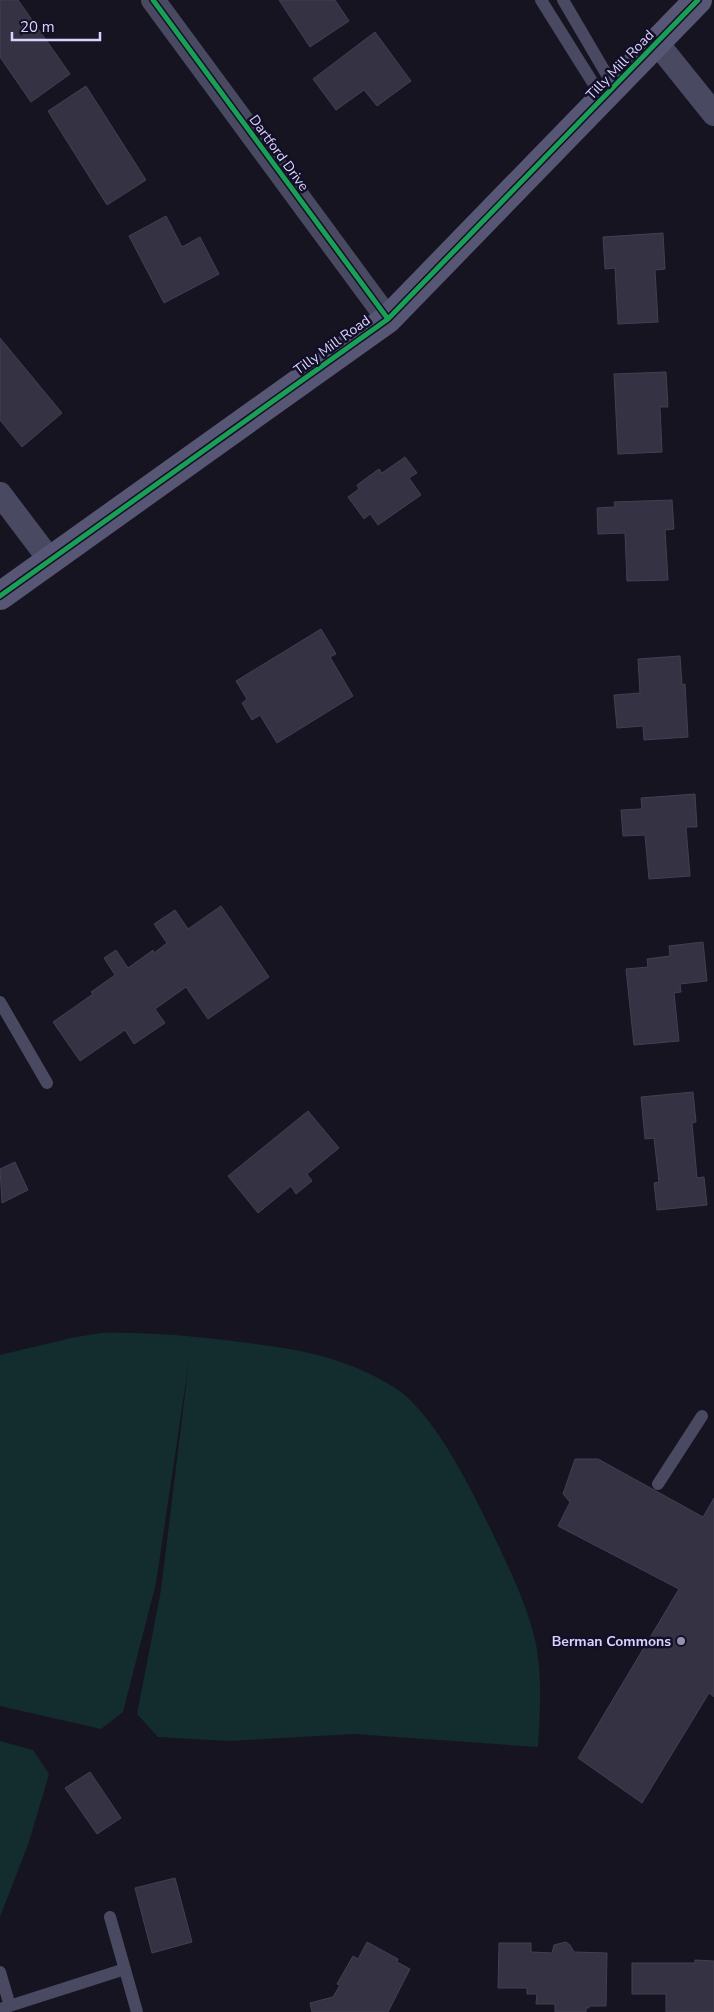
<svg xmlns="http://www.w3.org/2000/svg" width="714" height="2012" font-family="'Nunito Sans',sans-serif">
  <rect width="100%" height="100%" fill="#161421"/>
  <!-- green -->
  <path fill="#132c2d" d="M101,1333C148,1332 194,1336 240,1342C287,1348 325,1353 368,1373C384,1381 400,1389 412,1402C445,1436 470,1487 491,1530C509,1568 529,1608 537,1649C542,1681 540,1716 538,1747L354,1734L229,1741L158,1737L137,1714L161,1590L189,1361L156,1583L123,1712L101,1729L0,1706V1355L71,1338Z
    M0,1741L33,1750L49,1774L29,1842L0,1917Z"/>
  <!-- building -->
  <path fill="#343243" stroke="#433f54" d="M0,0H18L70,74L31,102L0,57Z
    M279,0H335L349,21L310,47Z
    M375,32L411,81L377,106L364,90L336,110L313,79Z
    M86,86L146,180L107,205L48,111Z
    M166,216L182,247L200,237L219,274L164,303L129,236Z
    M663,233L665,269L655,270L658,322L618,324L615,268L605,269L603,237Z
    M0,338L62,413L22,447L0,420Z
    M666,372L668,407H660L662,452L618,454L614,374Z
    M405,457L417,473L409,478L421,495L378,525L370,514L364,519L348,497L359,489L357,485L379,469L382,473Z
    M672,500L674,529L665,530L668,580L627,581L625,533L598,534L597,508L615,507L614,502Z
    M321,629L336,654L330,657L353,696L277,743L260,715L252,720L242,703L247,699L236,681Z
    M680,656L682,685L685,684L688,737L644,740L643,726L617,728L614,695L640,693L638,659Z
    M695,794L697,827H686L690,876L649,879L645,835L623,836L621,810L642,809L641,798Z
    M221,906L269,977L208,1019L186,987L155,1009L165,1023L134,1044L125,1030L80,1061L53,1022L93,994L91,992L115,975L104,958L116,950L128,968L153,950L154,953L167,943L154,924L175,910L188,929Z
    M703,942L707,981L680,984L681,992L674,993L679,1041L634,1045L626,969L648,967L647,959L670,956L669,946Z
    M693,1092L696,1122L692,1123L697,1178L704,1177L707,1205L657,1210L654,1183L659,1182L654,1138L645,1139L641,1097Z
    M308,1111L339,1148L307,1174L312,1181L296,1194L291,1186L258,1213L228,1176Z
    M15,1162L28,1190L2,1203L0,1169Z
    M575,1459H598L703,1517L714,1498V1697L709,1693L642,1803L578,1758L679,1589L558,1526L570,1502L563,1494Z
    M90,1772L121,1818L97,1834L65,1788Z
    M175,1878L192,1942L152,1953L135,1888Z
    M367,1942L398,1959L397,1962L410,1969L388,2012H312L310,2003L333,1997L340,1985L337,1984L353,1956L358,1959Z
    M566,1942L570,1945L574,1952L607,1953L606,2006H589V2008H586V2012H555V2004H536L537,1994H527V1988H498L499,1943H531V1952L552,1953L554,1945Z
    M695,1960L714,1961V2012H666V1994H632V1963H695Z"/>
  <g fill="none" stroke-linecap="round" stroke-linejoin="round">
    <!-- lane -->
    <path stroke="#4a4962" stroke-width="12" d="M541,0L603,99
      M563,0L614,87
      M0,1002L47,1083
      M658,1484L702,1416
      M110,1917L137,2012
      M0,1972L10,2006
      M0,2009L125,1969"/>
    <!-- street -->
    <path stroke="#4a4962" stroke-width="24" d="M153,0L388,319
      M657,43L714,114
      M0,494L50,560"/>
    <!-- secondary -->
    <path stroke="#575674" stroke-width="28" d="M0,596L388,319L698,0"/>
    <defs>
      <path id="cycleway" d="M153,0L388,319
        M0,596L388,319L698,0"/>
    </defs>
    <!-- cycleway casing -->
    <use href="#cycleway" stroke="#130f26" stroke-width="8"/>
    <!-- cycleway -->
    <use href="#cycleway" stroke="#1a9f57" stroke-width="5"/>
  </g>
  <!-- markers -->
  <circle fill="#9591b1" stroke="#130f26" stroke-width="2" cx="681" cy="1641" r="5"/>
  <g text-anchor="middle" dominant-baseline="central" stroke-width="5" stroke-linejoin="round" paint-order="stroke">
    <!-- street labels -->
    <g font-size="14" fill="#d9d4ff" stroke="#130f26">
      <text transform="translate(620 65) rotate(-46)">Tilly Mill Road</text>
      <text transform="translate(279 153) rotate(54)">Dartford Drive</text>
      <text transform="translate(332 345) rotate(-36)">Tilly Mill Road</text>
    </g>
    <!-- poi labels -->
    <g font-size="14" font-weight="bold" fill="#d9d4ff" stroke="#130f26" text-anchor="end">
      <text x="671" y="1641">Berman Commons</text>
    </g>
  </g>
  <!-- scale -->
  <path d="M12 32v8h88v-8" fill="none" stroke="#d9d4ff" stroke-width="2.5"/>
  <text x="20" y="32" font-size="15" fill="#d9d4ff" stroke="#130f26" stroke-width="4" paint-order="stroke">20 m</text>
</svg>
